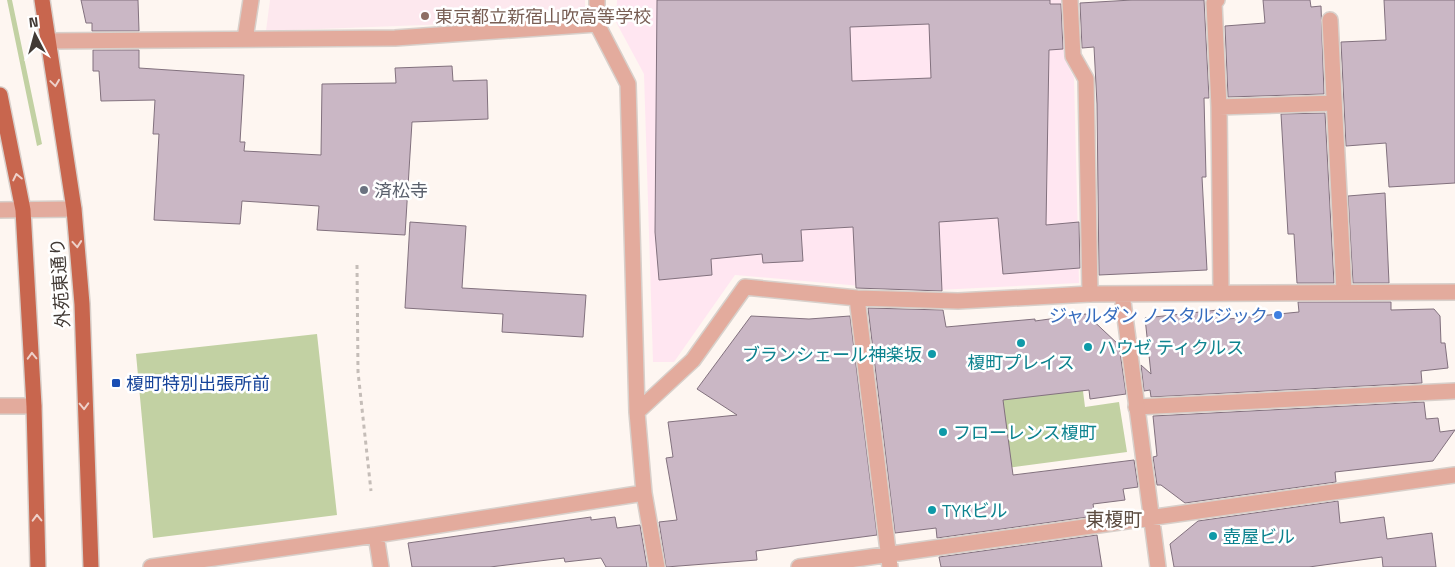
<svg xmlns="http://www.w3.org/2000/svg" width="1455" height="567" font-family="'Titillium Web','Noto Sans JP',sans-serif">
  <rect width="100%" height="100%" fill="#fef6f1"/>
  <!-- industrial -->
  <path fill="#ffe6f1" d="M617,0H1063L1069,68L1074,77L1079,283L917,291L735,275L674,362H653L644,74L616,22Z"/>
  <!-- education -->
  <path fill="#fde8ee" d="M270,0H585V13L580,19L266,31Z"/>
  <!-- green -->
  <path fill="#c2d1a3" d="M7,0H12L42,144L37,146Z
    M317,334L337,515L153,538L136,354Z
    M1080,367L1085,407L1119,402L1127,452L970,473L957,380Z"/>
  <!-- building -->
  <path fill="#cab7c5" stroke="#82717e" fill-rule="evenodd" d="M81,0H138L139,31H92V23H86Z
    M657,0H1050V4H1061L1063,49L1049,50L1046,225L1079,222L1080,268L1003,274L998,218L939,222L942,291L856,288L853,227L801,230L803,261L763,263L762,254L711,259L712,275L659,280L655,232ZM929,24L931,78L852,81L850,27Z
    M1132,0H1204L1209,98H1204L1206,177H1202L1207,270L1099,275L1097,104L1094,47L1082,48L1080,3Z
    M1263,0H1310L1311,7L1321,6L1324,94L1228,97L1225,26L1265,23Z
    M1384,0H1455V183L1389,187L1386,143L1346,146L1341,42L1386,40Z
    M93,50H139V68L244,75L240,142H245L244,151L321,155L322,84L396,83L395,68L452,66L453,81L487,80L488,119L412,122L405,235L317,230L319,206L242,201L240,224L154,220L159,134H153L155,100L101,101L99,71H93Z
    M1325,113L1334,283H1297L1294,234H1288L1281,114Z
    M1385,193L1389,283H1353L1348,196Z
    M410,222L466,226L462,288L586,295L583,337L502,332L503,314L405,308Z
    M1298,302H1391V310L1434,309L1440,316L1441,343H1445L1448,368L1421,371L1422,383L1151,397L1150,390L1144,391L1141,365L1151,374L1145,318L1227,309L1228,319L1299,312Z
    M868,308L943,310L946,327L1035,319V321L1086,314L1119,345L1126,394L1090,399L1089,390L1003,400L1013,475L1134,460L1138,487L1123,489L1125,500L1093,504L1095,516L937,538L936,528L895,533Z
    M751,316L809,319L850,316L877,535L756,551L757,560L666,567L659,522L677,520L666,458L673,457L668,422L737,415L697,389Z
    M1424,402L1426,419L1438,418L1440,432L1455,430L1433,461L1335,472L1336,482L1185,503L1161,485H1157L1153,457L1157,456L1153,416Z
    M1338,501L1340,523L1384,517L1387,539L1432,533L1436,567H1383L1382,557L1309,567H1174L1170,544L1198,521Z
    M591,517V520L615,517L617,528L640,525L647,567H606L601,558L565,562L564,558L490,567H412L408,543Z
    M1097,535L1102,567H941L939,557Z"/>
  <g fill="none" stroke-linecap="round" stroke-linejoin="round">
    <defs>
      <path id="service" d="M1070,0L1073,56L1086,79L1090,294
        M1217,0L1214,3L1219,107L1221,293
        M1330,20L1344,291
        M1219,107L1334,103
        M1136,407L1455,391"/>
      <path id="minor" d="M597,0V24L628,84L637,412L644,493L657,567
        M245,39L251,0
        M49,41L395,38L597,24
        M1122,294L1158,567
        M857,298L890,567
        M0,406H34
        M637,412L693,360L745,287L857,298L958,301L1090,294L1455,292
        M376,535L381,567
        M151,567L376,535L644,493
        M799,567L1455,475"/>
      <path id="tertiary" d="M0,210L74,209"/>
      <path id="primary" d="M42,0L74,209L82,304L91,567
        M0,95L23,210L34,406L38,567"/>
    </defs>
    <!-- service casing -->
    <use href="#service" stroke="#d8d0cb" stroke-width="18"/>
    <!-- minor casing -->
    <use href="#minor" stroke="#d8d0cb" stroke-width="18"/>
    <!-- tertiary casing -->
    <use href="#tertiary" stroke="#d8d0cb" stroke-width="18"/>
    <!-- primary casing -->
    <use href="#primary" stroke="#d8d0cb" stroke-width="18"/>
    <!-- path -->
    <path stroke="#c5bdb8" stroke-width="3" stroke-dasharray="4 4" stroke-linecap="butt" d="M357,265L358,372L371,491"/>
    <!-- service -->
    <use href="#service" stroke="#e3ab9d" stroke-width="15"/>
    <!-- minor -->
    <use href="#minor" stroke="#e3ab9d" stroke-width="15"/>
    <!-- tertiary -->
    <use href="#tertiary" stroke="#e3ab9d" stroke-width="15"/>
    <!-- primary -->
    <use href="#primary" stroke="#c8664e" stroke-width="15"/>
  </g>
  <!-- one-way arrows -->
  <defs><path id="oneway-chevron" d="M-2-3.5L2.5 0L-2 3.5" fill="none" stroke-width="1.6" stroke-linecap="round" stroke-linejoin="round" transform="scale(1.25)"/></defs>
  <g stroke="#eed1ca">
    <use href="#oneway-chevron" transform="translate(55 83) rotate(82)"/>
    <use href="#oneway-chevron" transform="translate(17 177) rotate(-102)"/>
    <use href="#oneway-chevron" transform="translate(77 244) rotate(85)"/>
    <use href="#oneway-chevron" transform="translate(32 356) rotate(-92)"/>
    <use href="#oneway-chevron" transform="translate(84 406) rotate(88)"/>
    <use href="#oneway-chevron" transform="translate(37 518) rotate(-91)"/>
  </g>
  <!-- markers -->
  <circle fill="#8d6e63" stroke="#fff" stroke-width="2" cx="425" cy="16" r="5"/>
  <circle fill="#6b7280" stroke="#fff" stroke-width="2" cx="364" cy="190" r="5"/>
  <circle fill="#3f7fe0" stroke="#fff" stroke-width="2" cx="1278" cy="315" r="5"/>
  <g fill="#0f9aa8" stroke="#fff" stroke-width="2">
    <circle cx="1021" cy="343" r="5"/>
    <circle cx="1088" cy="347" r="5"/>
    <circle cx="932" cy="354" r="5"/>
    <circle cx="943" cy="432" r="5"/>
    <circle cx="932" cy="510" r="5"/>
    <circle cx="1213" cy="536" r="5"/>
  </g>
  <rect fill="#1a4fb4" stroke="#fff" stroke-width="2" x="111" y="378" width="10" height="10" rx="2.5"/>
  <g text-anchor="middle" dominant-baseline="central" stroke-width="5" stroke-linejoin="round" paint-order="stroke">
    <!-- education labels -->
    <g font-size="18" fill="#785e54" stroke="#fff" text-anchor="start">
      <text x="435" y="16">東京都立新宿山吹高等学校</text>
    </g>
    <!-- worship labels -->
    <g font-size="18" fill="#5b616d" stroke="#fff" text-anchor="start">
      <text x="374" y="190">済松寺</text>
    </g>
    <!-- street labels -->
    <g font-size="18" fill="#423a35" stroke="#fff">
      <text transform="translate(60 283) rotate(-94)">外苑東通り</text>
    </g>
    <!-- shop labels -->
    <g font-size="18" fill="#366cbe" stroke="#fff" text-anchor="end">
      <text x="1268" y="315">ジャルダン ノスタルジック</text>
    </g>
    <!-- culture labels -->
    <g font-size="18" fill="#0d838f" stroke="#fff" text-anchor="start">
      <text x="1098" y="347">ハウゼ ティクルス</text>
      <text x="922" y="354" text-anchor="end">ブランシェール神楽坂</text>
      <text x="1021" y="362" text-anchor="middle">榎町プレイス</text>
      <text x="953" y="432">フローレンス榎町</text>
      <text x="942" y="510">TYKビル</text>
      <text x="1223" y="536">壺屋ビル</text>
    </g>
    <!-- transit labels -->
    <g font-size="18" fill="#164399" stroke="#fff" text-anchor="start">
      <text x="126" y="383">榎町特別出張所前</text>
    </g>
    <!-- neighbourhood labels -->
    <g font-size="19" fill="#5c4c41" stroke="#fff">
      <text x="1114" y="518">東榎町</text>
    </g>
  </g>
  <!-- north arrow -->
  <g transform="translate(35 35) rotate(354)" stroke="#ffffff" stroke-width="4" paint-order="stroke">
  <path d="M0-4L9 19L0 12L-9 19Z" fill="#423a35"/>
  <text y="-8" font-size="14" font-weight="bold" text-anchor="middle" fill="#423a35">N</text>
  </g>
</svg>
